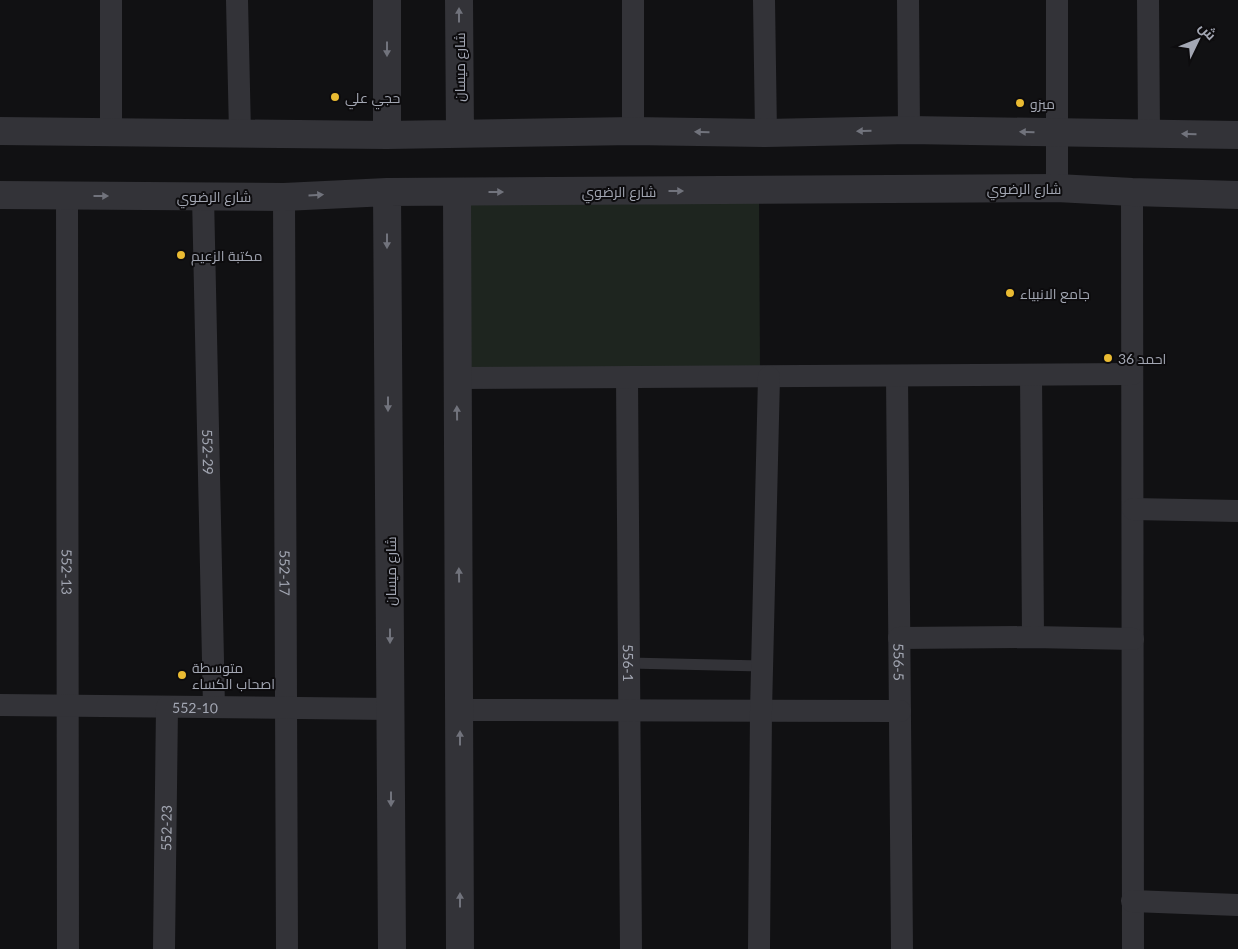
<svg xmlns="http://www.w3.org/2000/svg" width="1238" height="949" font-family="Lato,Cairo,sans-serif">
  <rect width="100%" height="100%" fill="#111113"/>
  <!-- green -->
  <path fill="#1e251f" d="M759,190L760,377L457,378V193Z"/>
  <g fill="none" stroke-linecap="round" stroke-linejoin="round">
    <!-- service -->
    <path stroke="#333338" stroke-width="11" d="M629,663L762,666"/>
    <!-- minor -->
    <g stroke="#333338" stroke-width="22">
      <path d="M237,0L240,133"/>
      <path d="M764,0L766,133"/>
      <path d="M908,0L909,130"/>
      <path d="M1057,0V188"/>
      <path d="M1148,0L1149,134"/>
      <path d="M633,131V0"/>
      <path d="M111,132V0"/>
      <path d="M1132,192L1133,949"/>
      <path id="s1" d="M67,196L68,949"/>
      <path id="s2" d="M203,196L214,707"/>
      <path id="s3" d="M284,197L287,949"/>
      <path d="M1031,375L1033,637"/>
      <path id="s4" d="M897,376L902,949"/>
      <path id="s5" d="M627,377L631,949"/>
      <path d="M457,378L1132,374"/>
      <path d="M1133,509L1238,511"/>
      <path d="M899,638L1033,637L1133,639"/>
      <path id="s6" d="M0,705L391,709"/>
      <path d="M460,710L900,711"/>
      <path d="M1132,901L1238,905"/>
      <path id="s7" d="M164,949L167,707"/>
      <path d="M759,949L761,711L769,377"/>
    </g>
    <!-- tertiary -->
    <path stroke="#333338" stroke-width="28" d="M387,0V135
      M459,0L460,134
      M0,131L387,135L633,131L766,133L909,130L1238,135
      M387,192L392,949
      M457,193C457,445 460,697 460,949
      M0,195L284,197L387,192L1057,188L1132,192L1238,195"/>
  </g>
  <!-- one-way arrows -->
  <defs><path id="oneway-solid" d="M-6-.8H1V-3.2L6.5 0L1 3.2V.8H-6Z" transform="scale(1.25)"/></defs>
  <g fill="#71737c">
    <use href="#oneway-solid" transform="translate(459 15) rotate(-90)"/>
    <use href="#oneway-solid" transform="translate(387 49) rotate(90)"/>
    <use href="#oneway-solid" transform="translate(864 131) rotate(179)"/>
    <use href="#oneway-solid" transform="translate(702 132) rotate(-179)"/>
    <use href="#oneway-solid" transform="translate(1027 132) rotate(-179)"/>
    <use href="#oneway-solid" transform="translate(1189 134) rotate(-179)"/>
    <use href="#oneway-solid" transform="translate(676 191)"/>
    <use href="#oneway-solid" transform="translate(496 192)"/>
    <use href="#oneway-solid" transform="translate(316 195) rotate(-3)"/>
    <use href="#oneway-solid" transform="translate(101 196)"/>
    <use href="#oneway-solid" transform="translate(387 241) rotate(90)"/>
    <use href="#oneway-solid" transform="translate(388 404) rotate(90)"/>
    <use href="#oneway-solid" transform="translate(457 413) rotate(-91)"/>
    <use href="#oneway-solid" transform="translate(459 575) rotate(-91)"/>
    <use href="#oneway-solid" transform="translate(390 636) rotate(90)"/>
    <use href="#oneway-solid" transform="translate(460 738) rotate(-90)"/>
    <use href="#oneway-solid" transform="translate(391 799) rotate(90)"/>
    <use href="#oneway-solid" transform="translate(460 900) rotate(-90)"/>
  </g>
  <!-- markers -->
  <g fill="#eabb32" stroke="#0d0c0e" stroke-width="2">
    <circle cx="335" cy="97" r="5"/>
    <circle cx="1020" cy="103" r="5"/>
    <circle cx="181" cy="255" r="5"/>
    <circle cx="1010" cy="293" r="5"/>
    <circle cx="1108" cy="358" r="5"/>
    <circle cx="182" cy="675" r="5"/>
  </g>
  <g text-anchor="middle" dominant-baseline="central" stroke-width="4" stroke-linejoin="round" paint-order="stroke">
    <!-- street labels -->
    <g font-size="14" fill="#a3a7b3" stroke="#0d0c0e">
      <text transform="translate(459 67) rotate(-90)">شارع ميسان</text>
      <text x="1024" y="188">شارع الرضوي</text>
      <text x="619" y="191">شارع الرضوي</text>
      <text x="214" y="196">شارع الرضوي</text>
      <text stroke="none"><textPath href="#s2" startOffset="256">552-29</textPath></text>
      <text transform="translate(390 571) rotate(-90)">شارع ميسان</text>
      <text stroke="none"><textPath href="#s1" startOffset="376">552-13</textPath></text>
      <text stroke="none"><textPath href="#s3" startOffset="376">552-17</textPath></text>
      <text stroke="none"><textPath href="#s4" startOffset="286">556-5</textPath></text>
      <text stroke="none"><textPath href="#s5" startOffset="286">556-1</textPath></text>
      <text stroke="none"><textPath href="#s6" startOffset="195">552-10</textPath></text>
      <text stroke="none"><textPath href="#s7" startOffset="121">552-23</textPath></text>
    </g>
    <!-- poi labels -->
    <g font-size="14" fill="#a3a7b3" stroke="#0d0c0e" text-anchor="start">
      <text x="345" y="97">حجي علي</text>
      <text x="1030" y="103">ميزو</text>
      <text x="191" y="255">مكتبة الزعيم</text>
      <text x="1020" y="293">جامع الانبياء</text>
      <text x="1118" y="358">احمد 36</text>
      <text x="192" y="667">متوسطة<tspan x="192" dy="16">اصحاب الكساء</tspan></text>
    </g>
  </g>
  <!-- north arrow -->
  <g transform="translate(1198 40) rotate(47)" stroke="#0d0c0e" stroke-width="4" paint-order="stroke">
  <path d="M0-4L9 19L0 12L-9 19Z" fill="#a3a7b3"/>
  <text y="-8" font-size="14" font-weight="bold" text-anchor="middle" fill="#a3a7b3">ش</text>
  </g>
</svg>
